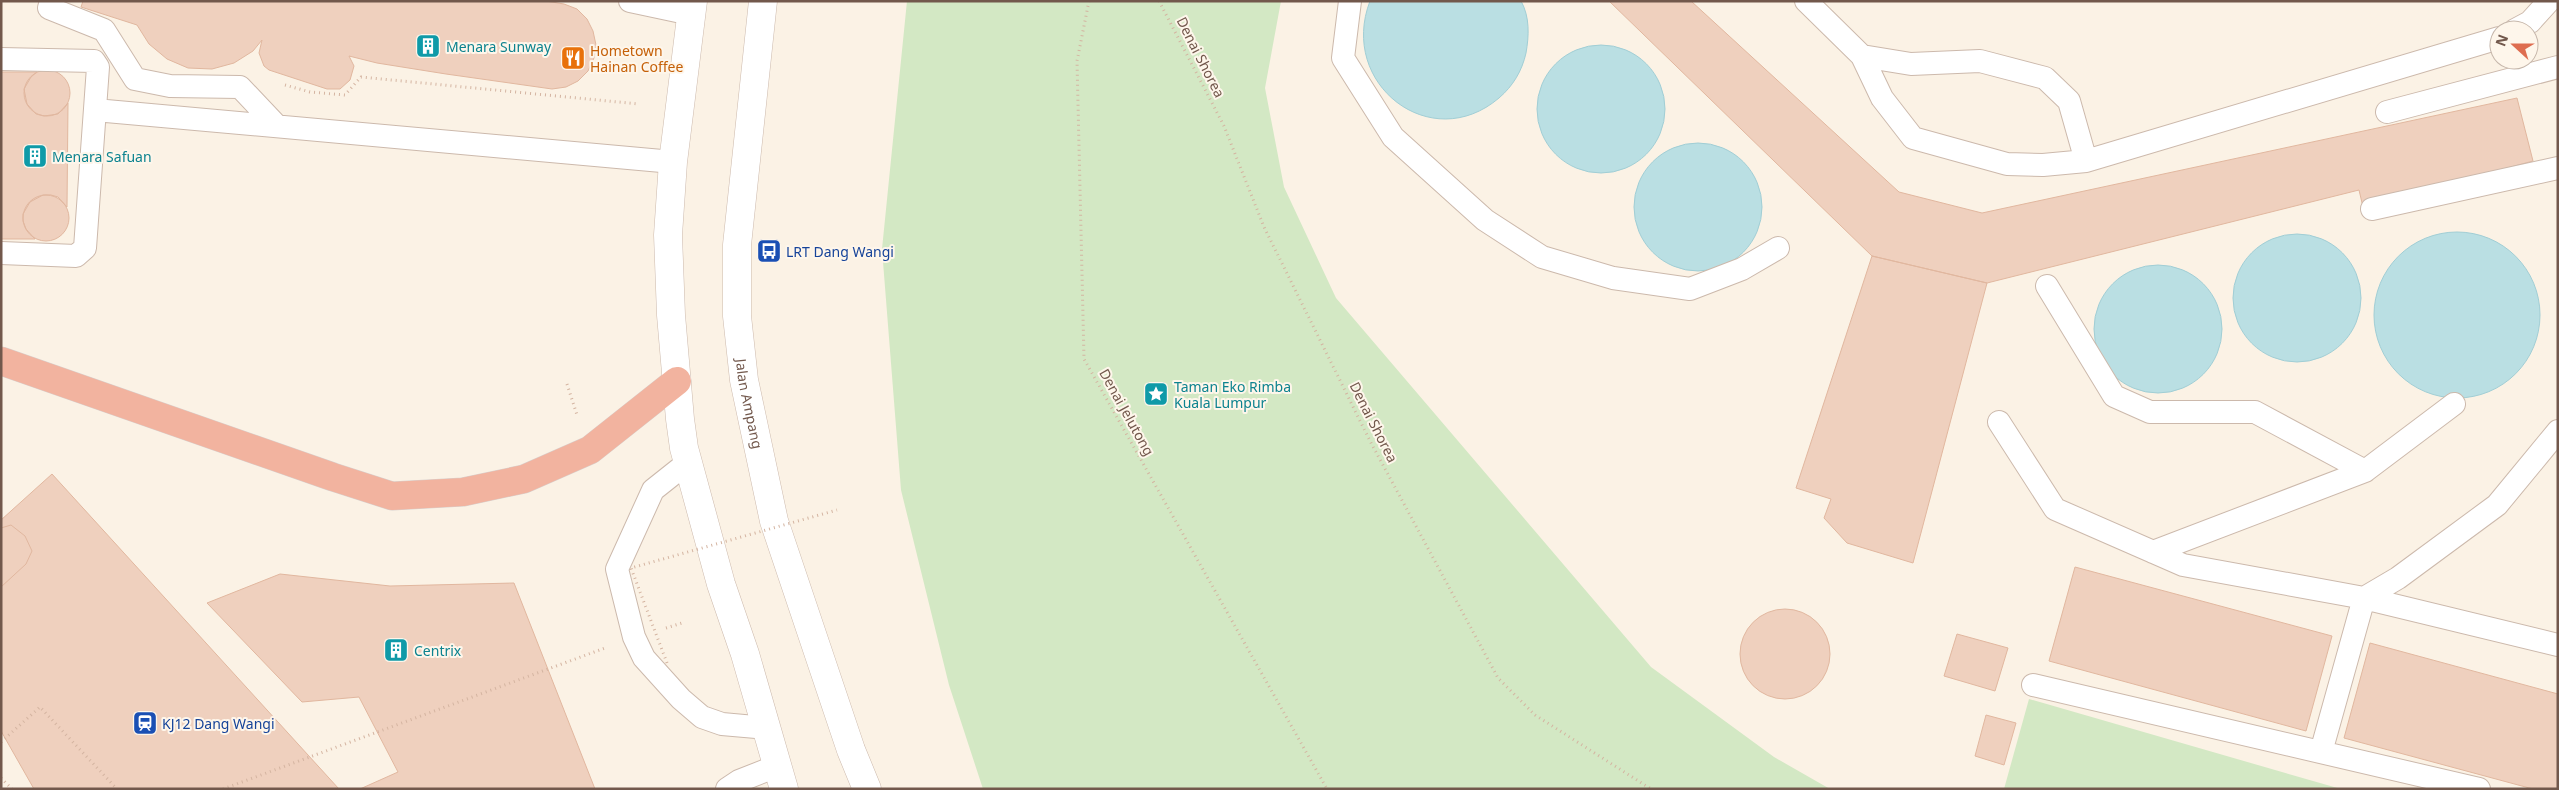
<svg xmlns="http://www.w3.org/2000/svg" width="2559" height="790" font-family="'Noto Sans',sans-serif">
  <rect width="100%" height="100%" fill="#fbf2e5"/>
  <!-- green -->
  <path fill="#d3e8c4" d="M907,1H1281L1265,88L1284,187L1336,298L1651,667L1774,757L1830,789H983L949,685L901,490L882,249Z
    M2029,699L2341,789H2004Z"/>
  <!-- water -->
  <path fill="#badfe3" stroke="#a1ced5" d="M1370,1H1521C1530,17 1529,36 1526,53C1522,71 1513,86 1499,98C1431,156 1338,84 1370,1Z
    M1537 109a64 64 0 1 1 128 0a64 64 0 1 1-128 0Z
    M1634 207a64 64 0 1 1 128 0a64 64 0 1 1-128 0Z
    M2374 315a83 83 0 1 1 166 0a83 83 0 1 1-166 0Z
    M2233 298a64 64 0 1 1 128 0a64 64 0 1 1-128 0Z
    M2094 329a64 64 0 1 1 128 0a64 64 0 1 1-128 0Z"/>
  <!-- building -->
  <path fill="#efd0be" stroke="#e1b79f" d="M83,1H546L564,4L577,9L587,19L593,31L596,45L594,58L588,71L578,81L566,87L552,89L446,74L377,63L349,56L354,66L350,80L340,89H327L269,70L264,66L259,53L262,40L253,51L234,63L212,69L188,68L167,59L149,44L137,25L81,7Z
    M1609,1H1691L1899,192L1982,213L2517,98L2533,161L2363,207L2359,190L1987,283L1872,256Z
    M24 93a23 23 0 1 1 46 0a23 23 0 1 1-46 0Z
    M1,72H37L31,77L24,89L27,104L36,114L44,116L58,114L68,103L67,207L58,197L51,195H43L30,202L23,214V221L26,229L35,239H1Z
    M23 218a23 23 0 1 1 46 0a23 23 0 1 1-46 0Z
    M1872,256L1987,283L1913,563L1847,543L1824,518L1831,499L1796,488Z
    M52,474L339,789H34L1,731V520Z
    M11,525L25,536L32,551L26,564L1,587V528Z
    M2075,567L2332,636L2306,731L2049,661Z
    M280,574L390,586L514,583L595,789H360L398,772L359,697L302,702L207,603Z
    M1740 654a45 45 0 1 1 90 0a45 45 0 1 1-90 0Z
    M1957,634L2008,648L1995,691L1944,676Z
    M2370,643L2558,694V789H2533L2344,738Z
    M1986,715L2016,723L2004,765L1975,756Z"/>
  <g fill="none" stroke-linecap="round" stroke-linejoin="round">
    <defs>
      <path id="service" d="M51,1L49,8L104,30L135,79L170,86L240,87L276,125
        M630,1L691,14
        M1350,1L1343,58L1393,137L1485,220L1542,257L1613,278L1690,289L1742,269L1778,248
        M1806,1L1862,56L1882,98L1913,138L2007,164L2043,165L2086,161L2499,38
        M2515,30L2530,22L2549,1
        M1862,56L1911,64L1980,61L2045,78L2069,101L2086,161
        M1,59L94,61L98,67L85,248L76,256L1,253
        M95,110L673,162
        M2387,112L2558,67
        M2372,209L2558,168
        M2047,286L2114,396L2150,412H2255L2365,471
        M1999,422L2055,509L2183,565L2364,598L2558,645
        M687,463L653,490L617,569L634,637L644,658L681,699L702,717L722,724L766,728
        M2153,552L2365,471L2454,404
        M2033,685L2479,789
        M2321,752L2364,598L2398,578L2497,505L2558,431
        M727,789L739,781L777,766"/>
      <g id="tertiary">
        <path d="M693,1L673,162L668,235L671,315L680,419L684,448L721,584L745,654L784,789"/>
        <path id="s1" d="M763,1L737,245V316L744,380L774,521L851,750L867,789"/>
      </g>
      <path id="motorway" d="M1,361L333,477L392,496L463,492L524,479L590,450L677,381"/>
    </defs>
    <!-- service casing -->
    <use href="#service" stroke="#ccb9ac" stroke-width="24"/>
    <!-- tertiary casing -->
    <use href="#tertiary" stroke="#ccb9ac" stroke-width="29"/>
    <!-- motorway casing -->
    <use href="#motorway" stroke="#d8d0cd" stroke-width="29"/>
    <!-- path -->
    <path stroke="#d4b4a1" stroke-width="3" stroke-dasharray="1 4" stroke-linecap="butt" d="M1089,1L1077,61L1084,359L1327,789
      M1159,1L1224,126L1264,227L1370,441L1498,678L1535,715L1651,789
      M285,85L310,92L345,95L361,77L639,104
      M567,384L577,415
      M666,628L682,623
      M1,742L40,707L117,789
      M1,778L12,789
      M223,789L605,648"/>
    <!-- service -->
    <use href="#service" stroke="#fff" stroke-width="22"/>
    <!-- tertiary -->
    <use href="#tertiary" stroke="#fff" stroke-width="28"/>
    <!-- motorway -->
    <use href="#motorway" stroke="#f2b39f" stroke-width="28"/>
    <!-- path-bridge -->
    <path stroke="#d4b4a1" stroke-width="3" stroke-dasharray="1 4" stroke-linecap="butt" d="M667,663L631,568L837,510"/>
  </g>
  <!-- icons -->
  <defs>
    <symbol id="building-square" viewBox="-11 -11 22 22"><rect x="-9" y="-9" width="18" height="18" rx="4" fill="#0f9aa8" stroke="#fef6eb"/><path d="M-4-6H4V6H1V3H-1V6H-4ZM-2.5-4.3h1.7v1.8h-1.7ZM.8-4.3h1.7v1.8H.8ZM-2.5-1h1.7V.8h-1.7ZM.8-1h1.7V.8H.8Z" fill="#fff"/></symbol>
    <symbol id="restaurant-square" viewBox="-11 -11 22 22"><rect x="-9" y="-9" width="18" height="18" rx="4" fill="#e8710a" stroke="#fef6eb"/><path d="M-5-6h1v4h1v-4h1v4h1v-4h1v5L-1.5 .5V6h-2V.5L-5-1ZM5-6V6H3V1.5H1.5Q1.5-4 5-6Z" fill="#fff"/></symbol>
    <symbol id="bus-square" viewBox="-11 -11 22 22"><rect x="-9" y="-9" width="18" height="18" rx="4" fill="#1a4fb4" stroke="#fef6eb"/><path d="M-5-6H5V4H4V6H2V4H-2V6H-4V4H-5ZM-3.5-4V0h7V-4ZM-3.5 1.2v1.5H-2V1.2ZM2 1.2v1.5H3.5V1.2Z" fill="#fff"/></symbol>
    <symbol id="sight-square" viewBox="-11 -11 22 22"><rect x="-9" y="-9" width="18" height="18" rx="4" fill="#0f9aa8" stroke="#fef6eb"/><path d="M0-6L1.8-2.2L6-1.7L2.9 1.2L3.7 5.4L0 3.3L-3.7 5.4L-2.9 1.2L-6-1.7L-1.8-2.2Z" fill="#fff"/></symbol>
    <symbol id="station-square" viewBox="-11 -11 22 22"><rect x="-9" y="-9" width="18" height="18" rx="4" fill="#1a4fb4" stroke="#fef6eb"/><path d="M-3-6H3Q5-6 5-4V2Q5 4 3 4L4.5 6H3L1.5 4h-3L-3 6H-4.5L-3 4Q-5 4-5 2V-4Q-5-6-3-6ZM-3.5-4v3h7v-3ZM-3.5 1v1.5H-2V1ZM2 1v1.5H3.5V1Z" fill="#fff"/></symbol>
  </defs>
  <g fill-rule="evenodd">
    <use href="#building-square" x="414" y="32" width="28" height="28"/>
    <use href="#restaurant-square" x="559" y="44" width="28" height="28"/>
    <use href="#building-square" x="21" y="142" width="28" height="28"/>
    <use href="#bus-square" x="755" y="237" width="28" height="28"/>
    <use href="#sight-square" x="1142" y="380" width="28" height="28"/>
    <use href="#building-square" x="382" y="636" width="28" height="28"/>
    <use href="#station-square" x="131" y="709" width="28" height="28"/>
  </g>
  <g text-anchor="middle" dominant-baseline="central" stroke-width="4" stroke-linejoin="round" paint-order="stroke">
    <!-- culture labels -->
    <g font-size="14" fill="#0d838f" stroke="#fef6eb" text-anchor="start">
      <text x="446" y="46">Menara Sunway</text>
      <text x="52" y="156">Menara Safuan</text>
      <text x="1174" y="386">Taman Eko Rimba<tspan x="1174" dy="16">Kuala Lumpur</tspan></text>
      <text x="414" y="650">Centrix</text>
    </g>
    <!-- food labels -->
    <g font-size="14" fill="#c56008" stroke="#fef6eb" text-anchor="start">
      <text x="590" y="50">Hometown<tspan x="590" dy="16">Hainan Coffee</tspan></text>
    </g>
    <!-- street labels -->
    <g font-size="14" fill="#72584c" stroke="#fef6eb">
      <text transform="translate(1201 57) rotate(63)">Denai Shorea</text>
      <text stroke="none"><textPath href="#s1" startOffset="405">Jalan Ampang</textPath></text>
      <text transform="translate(1127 412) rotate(61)">Denai Jelutong</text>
      <text transform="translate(1374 422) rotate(63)">Denai Shorea</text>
    </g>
    <!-- transit labels -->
    <g font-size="14" fill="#164399" stroke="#fef6eb" text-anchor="start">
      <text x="786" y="251">LRT Dang Wangi</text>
      <text x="162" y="723">KJ12 Dang Wangi</text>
    </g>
  </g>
  <!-- border -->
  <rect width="2559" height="790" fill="none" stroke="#72584c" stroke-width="5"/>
  <!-- north arrow -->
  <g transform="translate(2514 45) rotate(291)"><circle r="24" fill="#fef6eb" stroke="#c6b7ab"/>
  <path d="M0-4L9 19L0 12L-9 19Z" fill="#de6d50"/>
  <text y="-8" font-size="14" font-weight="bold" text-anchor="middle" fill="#72584c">N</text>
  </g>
</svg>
